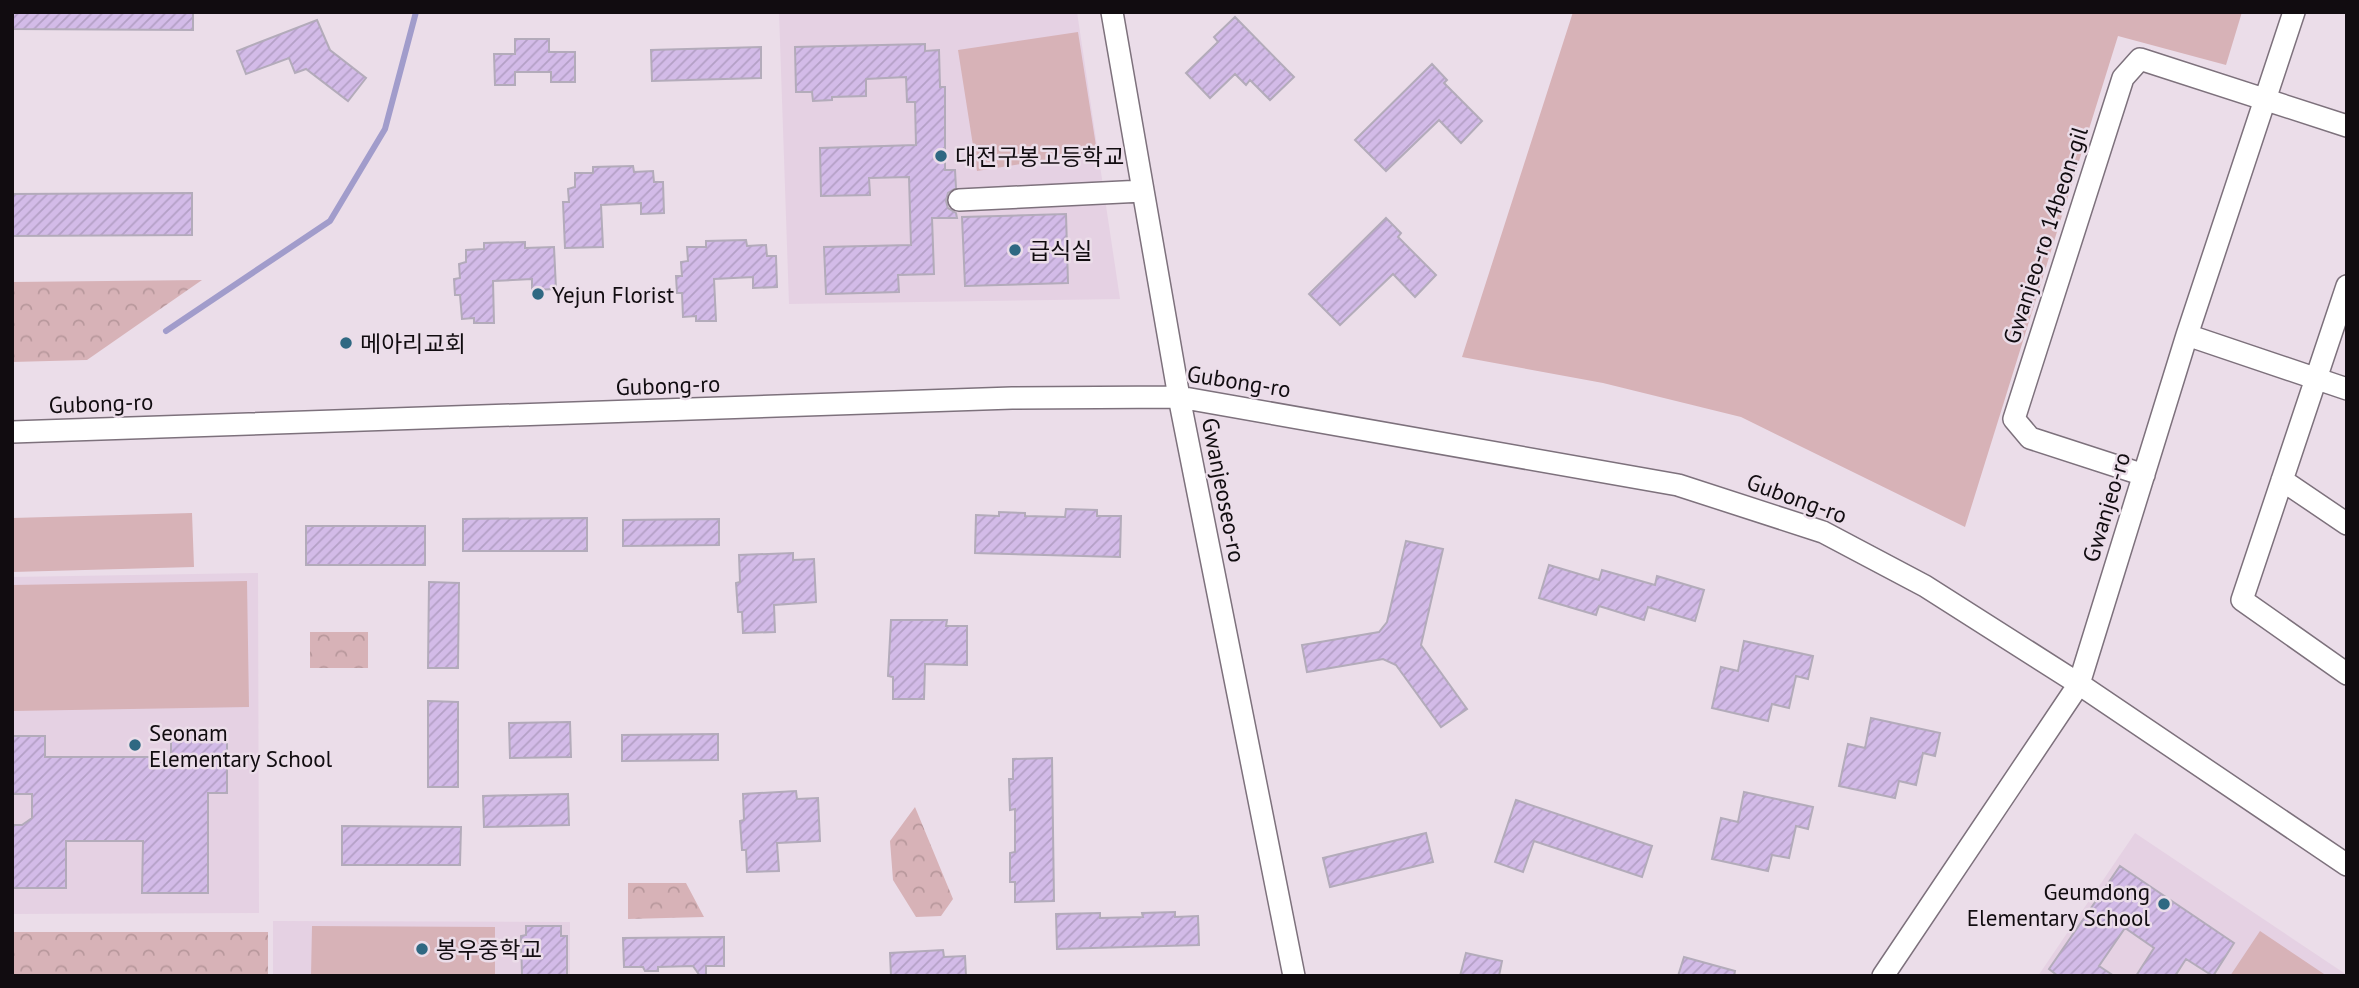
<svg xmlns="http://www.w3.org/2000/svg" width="2359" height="988" font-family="'PT Sans','Noto Sans KR',sans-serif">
  <defs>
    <pattern id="forest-crowns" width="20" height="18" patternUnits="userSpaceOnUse" patternTransform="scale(1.75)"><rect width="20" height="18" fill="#d7b2b7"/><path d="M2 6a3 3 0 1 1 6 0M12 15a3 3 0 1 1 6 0" fill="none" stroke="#b8989c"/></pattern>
    <pattern id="building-hatch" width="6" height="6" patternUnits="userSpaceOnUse" patternTransform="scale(1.75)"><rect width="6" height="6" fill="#d3bbe8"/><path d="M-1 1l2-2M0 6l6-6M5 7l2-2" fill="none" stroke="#b4a0c6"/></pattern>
  </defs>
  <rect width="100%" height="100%" fill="#ebdde9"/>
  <!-- built -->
  <path fill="#e5d1e3" d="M779,12H1077L1120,299L789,304Z
    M258,573L259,913L12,914V577Z
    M2135,833L2347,975V976H2038Z
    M273,921L570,922V976H273Z"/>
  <!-- grass -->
  <path fill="#d7b2b7" d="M1573,12H2242L2226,65L2118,36L1965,527L1741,417L1603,383L1462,357Z
    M1078,32L1097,152L977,171L958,50Z
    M192,513L194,567L12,572V518Z
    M247,581L249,707L12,711V585Z
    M312,926L495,927V976H311Z
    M2260,931L2327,976H2230Z"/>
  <!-- forest -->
  <path fill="url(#forest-crowns)" d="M202,280L87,360L12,362V282Z
    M310,632H368V668H310Z
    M915,807L953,899L941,916L916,917L893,880L890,841Z
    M628,883H686L704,917L628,919Z
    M12,932H268V976H12Z"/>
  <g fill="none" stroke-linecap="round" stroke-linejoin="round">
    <!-- stream -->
    <path stroke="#a19ccb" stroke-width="6" d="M166,331L330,221L385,129L416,12"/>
  </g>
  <!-- building -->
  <path fill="url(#building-hatch)" stroke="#b3abba" stroke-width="2" d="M12,12H193V30L12,29Z
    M1235,17L1294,77L1270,100L1250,80L1246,85L1235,74L1210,98L1186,73L1218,42L1214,37Z
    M317,20L330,50L366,78L348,101L306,69L295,73L289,58L246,74L237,51Z
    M515,39H549V52H575V82H551V72H515V85H495L494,54H515Z
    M925,44V51L939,50L940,87H945V170H955L956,188L948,193L946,201L948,208L956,213L957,218H932L934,274L898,275L899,292L826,294L824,247L911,245L909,177L869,178L870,195L821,196L820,148L916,145L915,102H907L906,77L866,79V96L832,97V100L813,101L812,92H796L795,47Z
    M761,47V78L652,81L651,50Z
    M1432,64L1447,80L1444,83L1482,121L1461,143L1439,120L1386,171L1355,140Z
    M633,166L634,172L653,171L654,182H663L664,213L641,214V203L601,205L603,247L565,248L563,202H569L568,189L575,187V173H593V167Z
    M192,193V235L12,236V194Z
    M1066,214L1068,283L965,286L962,217Z
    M1386,218L1401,233L1398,237L1436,275L1415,297L1393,274L1340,325L1309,294Z
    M746,240L747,246L766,245L767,256H776L777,287L753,288V277L714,279L716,321H696V316L683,317L682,293H677L676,276H682L681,262L688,261L687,247H706V241Z
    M525,242V248L554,247L556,289L532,290V279L493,281L494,323H474V318L462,319L460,295H455L454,279L460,278L459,264L466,262V250L484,249V243Z
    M1066,509L1097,510V516H1121L1120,557L975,553L976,515L999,516V512L1025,513V516L1065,517Z
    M587,518V551H463V519Z
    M719,519V545L623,546V520Z
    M306,526H425V565H306Z
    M1406,541L1443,549L1421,645L1467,709L1441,727L1396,665L1383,659L1307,672L1302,645L1379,632L1387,622Z
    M793,553V560L814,559L816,602L774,605L775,632L743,633L742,612H738L736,583L740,582L739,555Z
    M1549,565L1599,580L1602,570L1655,585L1657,576L1704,590L1695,621L1648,607L1644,620L1599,606L1596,615L1539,598Z
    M429,582L459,583L458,668H428Z
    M891,620H947L946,626H967V665L925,664L924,699H893V677L888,676Z
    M1744,641L1813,656L1808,679L1796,676L1789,708L1772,704L1768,721L1712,708L1721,667L1738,671Z
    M428,701L458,702V787H428Z
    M1871,718L1940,733L1935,756L1923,753L1916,785L1899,781L1895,798L1839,786L1848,744L1865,748Z
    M570,722L571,757L510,758L509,723Z
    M171,734H227V793H208V893H142L143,841H66V888H12V825H22L32,818V794H12V736H45V757H171Z
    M718,734V760L622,761V735Z
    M1052,758L1054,901L1015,902V882H1010V853L1015,852V809L1010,810L1009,779H1013V759Z
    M796,791L797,799L818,798L820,841L777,843L779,871L747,872L746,850H742L740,821L744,820L743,794Z
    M1744,792L1813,807L1808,829L1796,826L1789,858L1772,855L1768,871L1712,859L1721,818L1738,822Z
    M568,794L569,825L484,827L483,796Z
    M1516,800L1652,846L1642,877L1534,841L1523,872L1495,862Z
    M342,826L461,827L460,865H342Z
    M1426,833L1433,862L1330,887L1323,858Z
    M2120,866L2234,943L2213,976L2186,959L2175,976H2136L2154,948L2125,928L2099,966L2114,976H2058L2049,969Z
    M1175,912V917L1198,916L1199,945L1057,949L1056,914L1100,913V918L1143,917L1142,913Z
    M526,926H561V936H567V976H522L521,936L526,935Z
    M724,937V966H706V976H700L693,966L658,967V971H645L643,967H624L623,938Z
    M943,950L944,957L965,956L966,976H891L890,953Z
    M1466,953L1502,961L1499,976H1460Z
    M1684,957L1735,971L1734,976H1678Z"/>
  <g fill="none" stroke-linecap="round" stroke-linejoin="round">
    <defs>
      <path id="minor" d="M1112,12L1179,397L1294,976
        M959,200L1143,191
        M2347,286L2242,600L2347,674
        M2187,335L2347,389
        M12,432L1012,398L1179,397L1678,485L1823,532L1925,586L2079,684L2347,865
        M2144,475L2030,438L2014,419L2123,78L2140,59L2347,126
        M2282,480L2347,524
        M1883,976L2079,684L2187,335L2294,12"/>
    </defs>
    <!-- minor casing -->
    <use href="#minor" stroke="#7d717c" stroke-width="24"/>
    <!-- minor -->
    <use href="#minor" stroke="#fff" stroke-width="21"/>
  </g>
  <!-- markers -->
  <g fill="#2f6882" stroke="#ebdde9" stroke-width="2.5">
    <circle cx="941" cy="156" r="7"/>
    <circle cx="1015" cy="250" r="7"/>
    <circle cx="538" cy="294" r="7"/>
    <circle cx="346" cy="343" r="7"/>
    <circle cx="135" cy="745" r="7"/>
    <circle cx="2164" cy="904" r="7"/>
    <circle cx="422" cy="949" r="7"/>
  </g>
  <g text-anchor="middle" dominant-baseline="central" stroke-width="5" stroke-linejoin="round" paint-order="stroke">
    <!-- poi labels -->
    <g font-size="23" fill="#110c10" stroke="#ebdde9" text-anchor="start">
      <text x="955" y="156">대전구봉고등학교</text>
      <text x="1029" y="250">급식실</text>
      <text x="552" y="294">Yejun Florist</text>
      <text x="360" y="343">메아리교회</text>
      <text x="149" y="732">Seonam<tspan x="149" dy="26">Elementary School</tspan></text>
      <text x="2150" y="891" text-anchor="end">Geumdong<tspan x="2150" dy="26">Elementary School</tspan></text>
      <text x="436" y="949">봉우중학교</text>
    </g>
    <!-- street labels -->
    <g font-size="23" fill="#110c10" stroke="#ebdde9">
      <text transform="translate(2045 235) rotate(-72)">Gwanjeo-ro 14beon-gil</text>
      <text transform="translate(1239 381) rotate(9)">Gubong-ro</text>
      <text transform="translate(668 385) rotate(-2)">Gubong-ro</text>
      <text transform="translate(101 403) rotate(-2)">Gubong-ro</text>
      <text transform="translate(1224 490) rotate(79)">Gwanjeoseo-ro</text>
      <text transform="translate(1797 498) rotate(20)">Gubong-ro</text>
      <text transform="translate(2106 507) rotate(-73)">Gwanjeo-ro</text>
    </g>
  </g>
  <!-- border -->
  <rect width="2359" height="988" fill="none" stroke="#110c10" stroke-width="28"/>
</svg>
